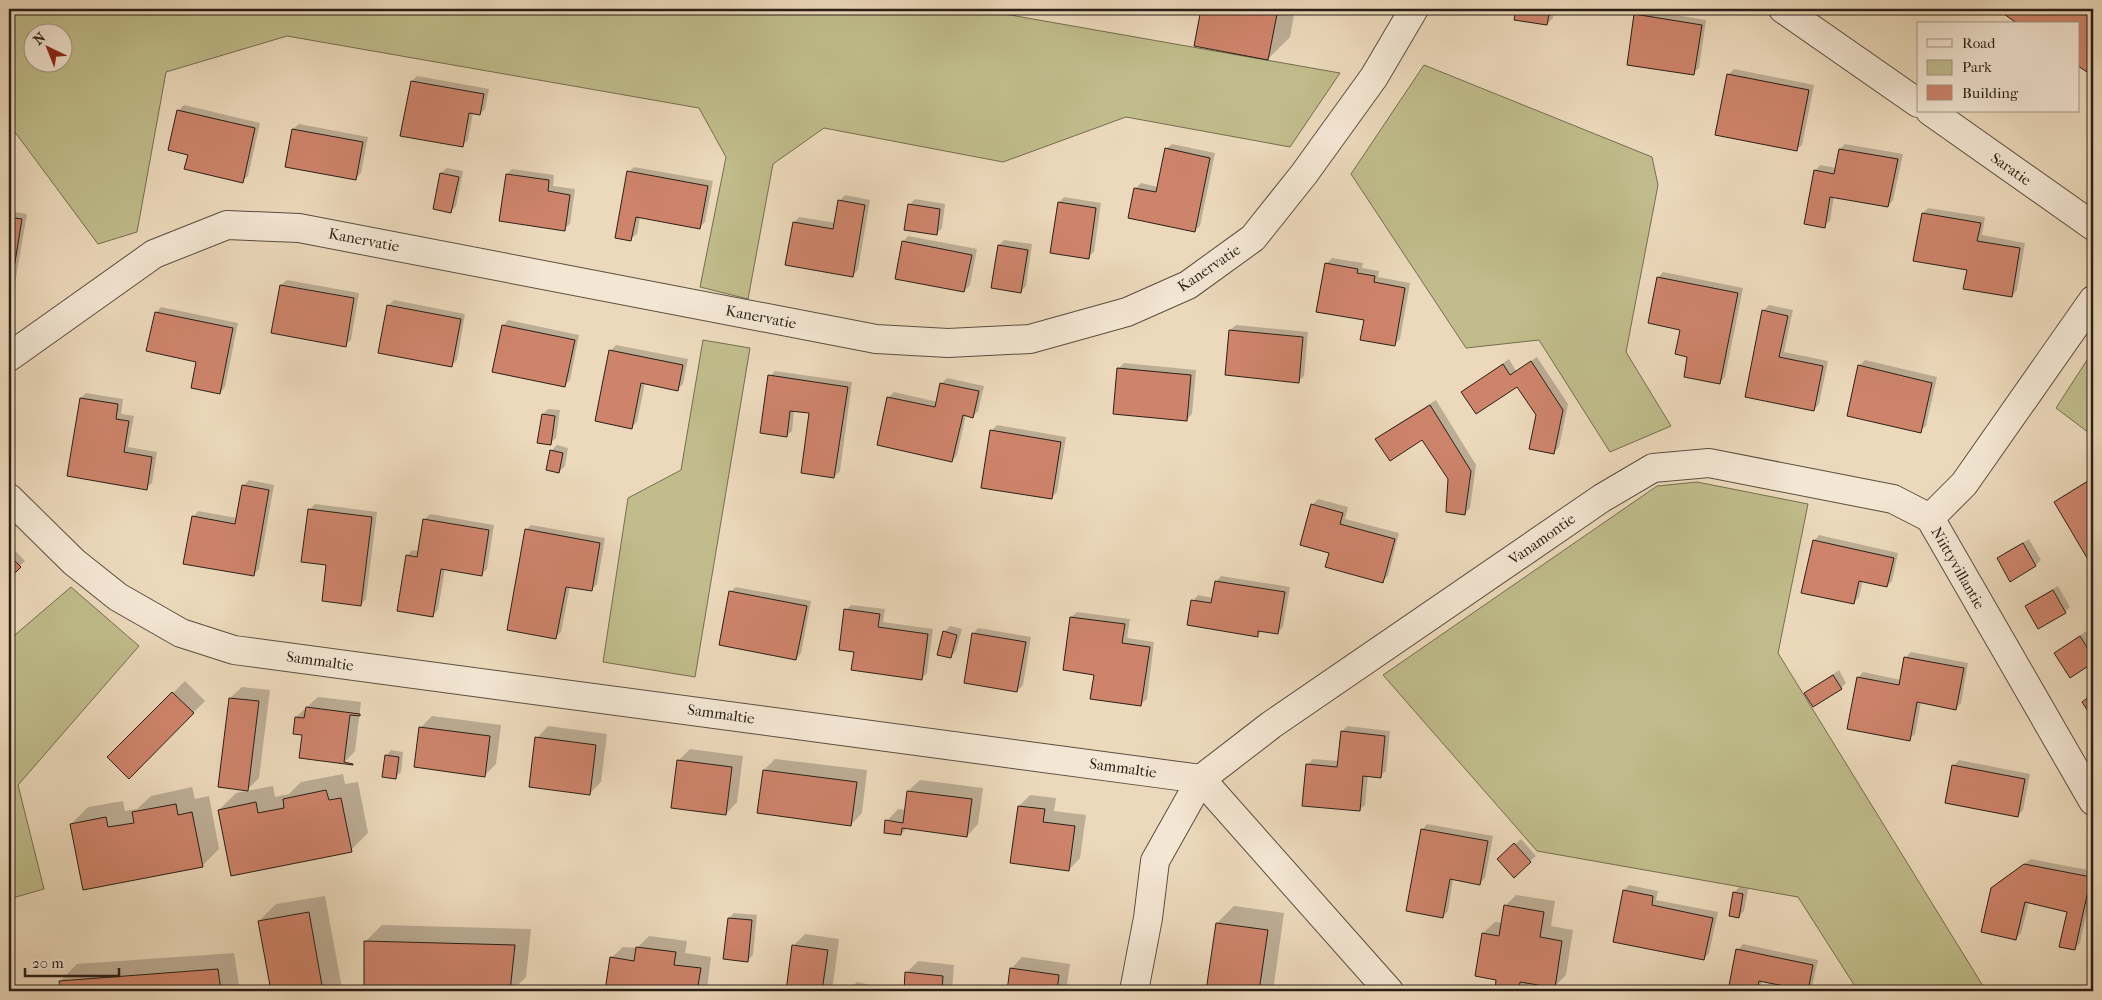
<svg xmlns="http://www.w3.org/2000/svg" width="2102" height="1000" font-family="'IM FELL French Canon',serif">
  <rect width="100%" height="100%" fill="#ecd9bb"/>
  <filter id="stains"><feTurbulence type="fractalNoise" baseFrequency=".004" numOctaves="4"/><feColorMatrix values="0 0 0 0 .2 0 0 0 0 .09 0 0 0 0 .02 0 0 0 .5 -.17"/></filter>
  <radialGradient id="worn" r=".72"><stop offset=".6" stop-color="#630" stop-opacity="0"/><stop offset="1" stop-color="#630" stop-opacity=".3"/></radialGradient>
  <!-- green -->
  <path fill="#c0bc8b" stroke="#746e50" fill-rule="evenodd" d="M9,9H976L1340,73L1290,147L1126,117L1003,162L824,128L773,164L748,299L700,287L726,157L699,108L287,36L166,72L137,232L98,244L9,124ZM62,32V62H32V32Z
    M1424,65L1652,157L1658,185L1626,352L1671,426L1610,452L1539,340L1466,348L1351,174Z
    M703,340L750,348L695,677L603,662L628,498L681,470Z
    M2087,360L2093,365V436L2056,408Z
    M1697,482L1808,504L1778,653L1986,991H1858L1798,897L1537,851L1383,675L1657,486Z
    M71,587L139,646L18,785L44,889L9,899V640Z"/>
  <!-- shadow -->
  <path fill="#0003" d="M987,9H1021L1016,14Z
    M1203,9H1295L1290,37L1268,59L1196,45Z
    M1517,9H1554L1553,18L1547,24L1516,19Z
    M1641,9L1706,20L1699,68L1693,73L1636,15Z
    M1999,9H2093V74L2078,64V24H2021Z
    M1734,69L1814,85L1802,145L1796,150L1728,75Z
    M417,76L489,89L485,109L480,114L473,113L468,140L463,145L412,81Z
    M184,105L260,123L248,176L242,181L178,111Z
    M299,124L368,137L361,173L355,179L293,129Z
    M1172,144L1215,153L1200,226L1194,231L1135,189L1141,183L1158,187L1166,149Z
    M1845,144L1903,154L1893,200L1888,206L1834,196L1830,221L1824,226L1815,171L1820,165L1836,168L1840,149Z
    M634,167L713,181L705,222L700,227L640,217L637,234L631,239L629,172Z
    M447,168L463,171L456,206L450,212L434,209L441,173Z
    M512,169L554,175L553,186L575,189L570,224L564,229L507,174Z
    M845,195L870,200L858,270L853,275L794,223L799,217L836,223L839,201Z
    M1064,197L1101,203L1094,252L1088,257L1059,203Z
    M915,199L945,204L942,228L937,233L909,205Z
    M1928,208L1985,217L1982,235L2025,243L2017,290L2012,296L1968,269L1923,213Z
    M9,211L27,214L13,295L9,299Z
    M908,236L977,249L970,285L964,291L903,242Z
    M1004,240L1032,244L1026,286L1020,292L999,245Z
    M1332,258L1363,263L1362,268L1379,271L1378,277L1410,283L1400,339L1394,345L1365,319L1326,264Z
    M1663,272L1743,288L1725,377L1720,382L1689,356L1681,329L1658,278Z
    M287,280L359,293L351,340L345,345L281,285Z
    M394,300L465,314L457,360L451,366L388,306Z
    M1769,305L1793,310L1784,352L1828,361L1819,404L1814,410L1746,396L1763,311Z
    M161,307L238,323L225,387L220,393L198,361L156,313Z
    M508,320L579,335L570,380L564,386L503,326Z
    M1236,325L1308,332L1304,376L1298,381L1226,374L1230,330Z
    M616,345L688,359L683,384L678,389L645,383L637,422L632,427L610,351Z
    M1537,357L1568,404L1559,447L1554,452L1537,415L1517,385L1463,392L1509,359L1516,371Z
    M1865,360L1937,377L1926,426L1920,431L1859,366Z
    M1124,363L1196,370L1192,414L1186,420L1118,369Z
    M775,371L852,382L840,471L834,477L811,412L794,410L792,431L786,436L770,376Z
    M947,378L984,386L978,411L973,416L966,415L957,455L952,461L889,397L894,392L938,402L942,383Z
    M86,393L123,399L121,414L134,416L128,447L157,452L152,483L146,488L81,398Z
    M1436,400L1476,465L1470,508L1465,513L1450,479L1422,438L1377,440L1382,434Z
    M548,409L560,410L556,438L550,443L543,414Z
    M997,425L1066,437L1057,492L1051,498L991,431Z
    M557,445L568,448L565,466L559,472L551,451Z
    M2093,477V566L2055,502L2061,497Z
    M249,480L274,485L259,569L254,574L193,517L198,511L237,518L243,486Z
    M1318,499L1348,507L1345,519L1399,533L1388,576L1382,581L1330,552L1312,505Z
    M315,504L377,512L366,599L361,605L328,564L309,510Z
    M430,514L494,525L487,569L481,575L445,568L438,610L433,615L407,556L412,550L419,551L424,520Z
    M531,525L605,538L597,584L591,590L570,586L561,632L556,637L526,530Z
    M1819,535L1898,553L1892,581L1887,586L1863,581L1859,597L1854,603L1814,541Z
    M2029,539L2041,560L2036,565L2011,580L1999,559L2004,553Z
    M9,544L25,561L9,577Z
    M1221,576L1290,587L1283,627L1277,633L1263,630L1257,636L1193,601L1198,595L1213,598L1216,582Z
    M2058,586L2070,607L2065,612L2026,607L2032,601Z
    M736,587L811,601L801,653L796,659L730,592Z
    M851,605L885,609L883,622L933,629L927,673L921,679L855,651L846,610Z
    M1077,612L1130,619L1127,638L1154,642L1147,699L1141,704L1095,674L1071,617Z
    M950,626L962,629L956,651L950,657L944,632Z
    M978,628L1031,637L1023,685L1017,691L973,634Z
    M2086,631L2093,643V661L2070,676L2055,653Z
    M1911,652L1968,663L1961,703L1955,709L1921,702L1915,734L1909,739L1858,678L1863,672L1901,680L1905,658Z
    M1839,670L1846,683L1841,688L1806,693Z
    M185,681L205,701L129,777L109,757Z
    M242,687L270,690L259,778L248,789L230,698Z
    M318,697L361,702L355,751L344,763L304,734L296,717Z
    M432,716L501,725L496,764L485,775L420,728Z
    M548,726L607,734L601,782L589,794L537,738Z
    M1347,726L1390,731L1386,771L1380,776L1368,775L1365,805L1359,810L1308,764L1313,759L1338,761L1342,732Z
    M690,749L743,756L737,802L726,814L673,807L679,760Z
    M391,750L403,752L401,772L395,778L386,756Z
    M775,759L867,770L862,813L851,825L764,770Z
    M1959,760L2030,774L2023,810L2018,815L1953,766Z
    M343,774L345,784L358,782L368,833L351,850L219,810L236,793L273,786L275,797L289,794L301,782Z
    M920,780L983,788L978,824L967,836L907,828L901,834L887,821L898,809L906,810L908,791Z
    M192,787L195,799L209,796L219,849L202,866L71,824L88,807L123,801L125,811L137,809L151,796Z
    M1030,795L1056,798L1054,811L1086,815L1080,858L1069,870L1019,806Z
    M1427,824L1493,836L1485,878L1480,883L1453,879L1448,911L1442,917L1422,830Z
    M1521,839L1536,856L1530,861L1504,854Z
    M2031,859L2093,871V884L2080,943L2074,949L2069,911L2029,902L2021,933L2016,938L1992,888Z
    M1629,885L1658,891L1656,900L1718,912L1709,953L1704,959L1614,941L1624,890Z
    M1739,887L1748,889L1744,911L1739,916L1734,893Z
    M1516,895L1555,901L1551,926L1573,930L1566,975L1554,987L1529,982L1528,991H1496L1498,979L1483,933L1495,922L1502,923L1505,906Z
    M325,896L342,988L339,991H272L259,921L276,904Z
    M1234,906L1284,913L1273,991H1208L1217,923Z
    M734,913L757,915L753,955L747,961L729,918Z
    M382,925L531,929L526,977L512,991L365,990V942Z
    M805,934L839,939L832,991H787L793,946Z
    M649,936L687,941L685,953L711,957L707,989L705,991H607L611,958L623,947L637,948Z
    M1743,944L1818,960L1811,991H1784L1785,985L1762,981L1760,991H1729L1738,950Z
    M234,953L240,991H61L60,981L77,964Z
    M1022,957L1070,964L1066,991H1008L1011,969Z
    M918,961L954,965L952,991H905L906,973Z
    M857,982L876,986L875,991H850L851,987Z"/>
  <!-- building -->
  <path fill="#ce846b" stroke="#291f16" d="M980,9H1017L1016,15Z
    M1201,9H1278L1268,60L1194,46Z
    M1516,9H1550L1547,25L1514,20Z
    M1997,9H2084L2093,15V76L2078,66V24H2018Z
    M1634,14L1702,25L1694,75L1627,65Z
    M1727,74L1809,90L1797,151L1715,135Z
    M411,81L484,94L480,115L469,113L463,147L400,136Z
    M177,110L255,128L243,183L184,169L188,155L168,150Z
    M292,129L363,142L356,180L285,167Z
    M1165,148L1210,158L1195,232L1128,218L1134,188L1156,192Z
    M1839,149L1898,159L1888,207L1830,197L1825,228L1804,224L1814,170L1834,174Z
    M627,171L708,186L700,229L636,217L631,241L615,238Z
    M440,173L459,177L451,213L433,209Z
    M506,174L549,180L548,191L570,195L565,231L499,221Z
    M838,200L865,205L853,277L785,265L793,222L833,229Z
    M1058,202L1096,208L1089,259L1050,253Z
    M908,204L940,209L937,235L904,230Z
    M1922,213L1981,223L1977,241L2020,248L2012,297L1963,289L1967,270L1913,261Z
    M9,217L22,219L9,299Z
    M902,241L972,255L964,292L895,279Z
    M998,245L1028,250L1021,293L991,288Z
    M1325,263L1358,269L1357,273L1375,276L1374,282L1405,288L1395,346L1360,340L1364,320L1316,312Z
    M1657,277L1738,293L1720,384L1684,377L1687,357L1675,354L1680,330L1648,323Z
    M280,285L354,298L346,347L271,333Z
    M387,305L461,319L452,367L378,353Z
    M1762,310L1788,316L1779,357L1823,366L1814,411L1745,397Z
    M155,312L233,328L220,394L191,388L196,362L146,351Z
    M502,325L575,340L565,387L492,372Z
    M1229,330L1303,337L1299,383L1225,375Z
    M609,350L683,365L678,391L641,383L632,429L595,421Z
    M1531,361L1563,410L1554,454L1529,449L1536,415L1517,387L1476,414L1461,392L1503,364L1510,375Z
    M1858,365L1932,383L1921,433L1847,416Z
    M1117,368L1191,375L1187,421L1113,414Z
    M768,375L848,387L834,478L801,473L809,413L790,411L787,437L760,433Z
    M940,383L979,391L973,418L963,415L952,462L877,445L887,397L935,407Z
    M80,398L118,404L116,419L129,421L124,452L152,457L147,490L67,476Z
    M1430,405L1471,471L1465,515L1446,512L1448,479L1422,440L1390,461L1375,439Z
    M542,414L555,416L551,445L537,443Z
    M990,430L1061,442L1052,499L981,488Z
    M550,450L563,453L559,473L546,470Z
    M2093,478V568L2054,502Z
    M242,485L269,490L254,576L183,564L192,516L235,524Z
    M1311,504L1343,513L1340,524L1395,539L1383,583L1325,567L1329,553L1300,545Z
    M308,509L372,517L361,606L322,601L326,565L301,562Z
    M423,519L489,530L482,576L441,569L433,617L397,611L406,555L417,557Z
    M525,529L600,543L592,591L566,587L556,639L507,630Z
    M1813,540L1894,558L1887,587L1859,581L1854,604L1801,593Z
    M2023,543L2036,566L2010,582L1997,558Z
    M9,555L21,567L9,579Z
    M1215,581L1285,592L1278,634L1258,631V637L1187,625L1191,600L1211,603Z
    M2053,590L2066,613L2038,629L2025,606Z
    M729,591L807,606L796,660L719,645Z
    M844,609L880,614L878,627L928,634L922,680L851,670L854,652L839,650Z
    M1070,617L1125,624L1122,643L1150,647L1141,706L1090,699L1094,675L1063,670Z
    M943,631L957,635L951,658L937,655Z
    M972,633L1026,642L1017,692L964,683Z
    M2080,636L2093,657V663L2070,678L2054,653Z
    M1904,657L1964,668L1956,710L1917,702L1910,741L1847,729L1857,677L1899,685Z
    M1833,675L1842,689L1813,707L1804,693Z
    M172,692L194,713L129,779L107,757Z
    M2093,694V719L2082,702Z
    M229,698L259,701L248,791L218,787Z
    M306,707L360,714V716L350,715L344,762L353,764V765L299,758L302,735L293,734L295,717L304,718Z
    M419,727L490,736L485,777L414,767Z
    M1341,731L1385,736L1381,778L1363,776L1360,811L1302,806L1306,764L1337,767Z
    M535,737L596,745L590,795L529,787Z
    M385,755L399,757L396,779L382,777Z
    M677,760L732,767L726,815L671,808Z
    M1952,765L2025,779L2018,817L1945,803Z
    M763,770L857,782L851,826L757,813Z
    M326,790L329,800L341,798L352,852L231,876L218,810L256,802L258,813L284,808L283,799Z
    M907,791L972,799L967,837L902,828L901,835L884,833L885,820L903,823Z
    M176,804L178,815L192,812L203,867L83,890L70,824L106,817L108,827L134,823L132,812Z
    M1018,806L1045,809L1043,822L1075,826L1069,871L1010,863Z
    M1421,829L1488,841L1480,885L1450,879L1443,918L1406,911Z
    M1514,843L1531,862L1514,878L1497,859Z
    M2024,864L2091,877L2075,950L2059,947L2067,912L2025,902L2016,940L1981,932L1991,888Z
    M1623,890L1653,896L1652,905L1713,918L1704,960L1613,942Z
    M1733,892L1743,894L1739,918L1729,916Z
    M1504,905L1544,912L1540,937L1562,941L1555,988L1520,982L1519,991H1495L1496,980L1475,976L1482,933L1499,936Z
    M309,912L323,991H271L258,921Z
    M728,918L752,920L748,962L723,959Z
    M1216,923L1268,930L1259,991H1206Z
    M364,941L515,945L510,991H364Z
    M792,945L828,950L822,991H786Z
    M636,947L676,952L674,965L701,968L697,991H605L610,957L634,961Z
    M1736,949L1813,965L1808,991H1783L1784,986L1759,981L1757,991H1728Z
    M1010,968L1059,975L1057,991H1007Z
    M218,969L221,991H60L59,981Z
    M905,972L943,976L942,991H904Z"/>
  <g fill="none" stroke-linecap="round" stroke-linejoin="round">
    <defs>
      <path id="street" d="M1783,9L1918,103
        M1930,111L2093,226
        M2093,300L1964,484L1930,518L2093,801
        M9,357L154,254L227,225L299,228L876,339L948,343L1030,339L1127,312L1188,285L1253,238L1304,174L1374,77L1414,9
        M9,498L74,562L118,597L181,633L234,650L1201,779L1389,991
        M1134,991L1148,918L1155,861L1201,779L1271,725L1602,498L1653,468L1709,463L1893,499L1930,518"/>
    </defs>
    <!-- street casing -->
    <use href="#street" stroke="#5a4e3f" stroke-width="30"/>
    <!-- street -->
    <use href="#street" stroke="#f3e6d3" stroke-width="28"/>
  </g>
  <g text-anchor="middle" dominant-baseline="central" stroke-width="4" stroke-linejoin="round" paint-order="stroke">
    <!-- street labels -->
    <g font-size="15" fill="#291f16" stroke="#f3e6d3">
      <text transform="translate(2011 169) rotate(35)">Saratie</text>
      <text transform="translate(364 240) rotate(11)">Kanervatie</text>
      <text transform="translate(1209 268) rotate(-34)">Kanervatie</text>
      <text transform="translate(761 317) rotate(11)">Kanervatie</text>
      <text transform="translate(1542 539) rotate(-35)">Vanamontie</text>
      <text transform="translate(1958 568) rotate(60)">Niittyvillantie</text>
      <text transform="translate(320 661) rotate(8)">Sammaltie</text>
      <text transform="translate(721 714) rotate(8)">Sammaltie</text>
      <text transform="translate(1123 768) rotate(8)">Sammaltie</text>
    </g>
  </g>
  <!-- margin -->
  <rect width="2102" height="1000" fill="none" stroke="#ecd9bb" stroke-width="30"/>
  <rect x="10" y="10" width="2082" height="980" fill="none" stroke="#291f16" stroke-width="2.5"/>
  <rect x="15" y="15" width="2072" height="970" fill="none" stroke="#291f16"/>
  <!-- legend -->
  <rect x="1917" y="22" width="162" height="90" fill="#f3e6d3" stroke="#a29687"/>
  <rect x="1927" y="39" width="25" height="8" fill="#f3e6d3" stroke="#a29687"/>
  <text x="1962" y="48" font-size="15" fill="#291f16">Road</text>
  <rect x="1927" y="60" width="25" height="15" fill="#c0bc8b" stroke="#a29687"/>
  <text x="1962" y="72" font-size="15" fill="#291f16">Park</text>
  <rect x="1927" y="85" width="25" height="15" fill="#ce846b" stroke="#a29687"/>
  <text x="1962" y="98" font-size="15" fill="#291f16">Building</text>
  <!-- north arrow -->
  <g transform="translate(48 48) rotate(317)"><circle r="24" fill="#f3e6d3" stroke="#a29687"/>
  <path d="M0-4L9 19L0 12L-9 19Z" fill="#8f2418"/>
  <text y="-8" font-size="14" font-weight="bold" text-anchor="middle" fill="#291f16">N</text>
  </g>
  <!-- scale -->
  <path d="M25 968v8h94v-8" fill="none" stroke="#291f16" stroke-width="2.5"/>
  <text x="32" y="968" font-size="15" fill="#291f16" stroke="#f3e6d3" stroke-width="4" paint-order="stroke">20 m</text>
  <rect width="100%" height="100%" filter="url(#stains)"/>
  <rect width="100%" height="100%" fill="url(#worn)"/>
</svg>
